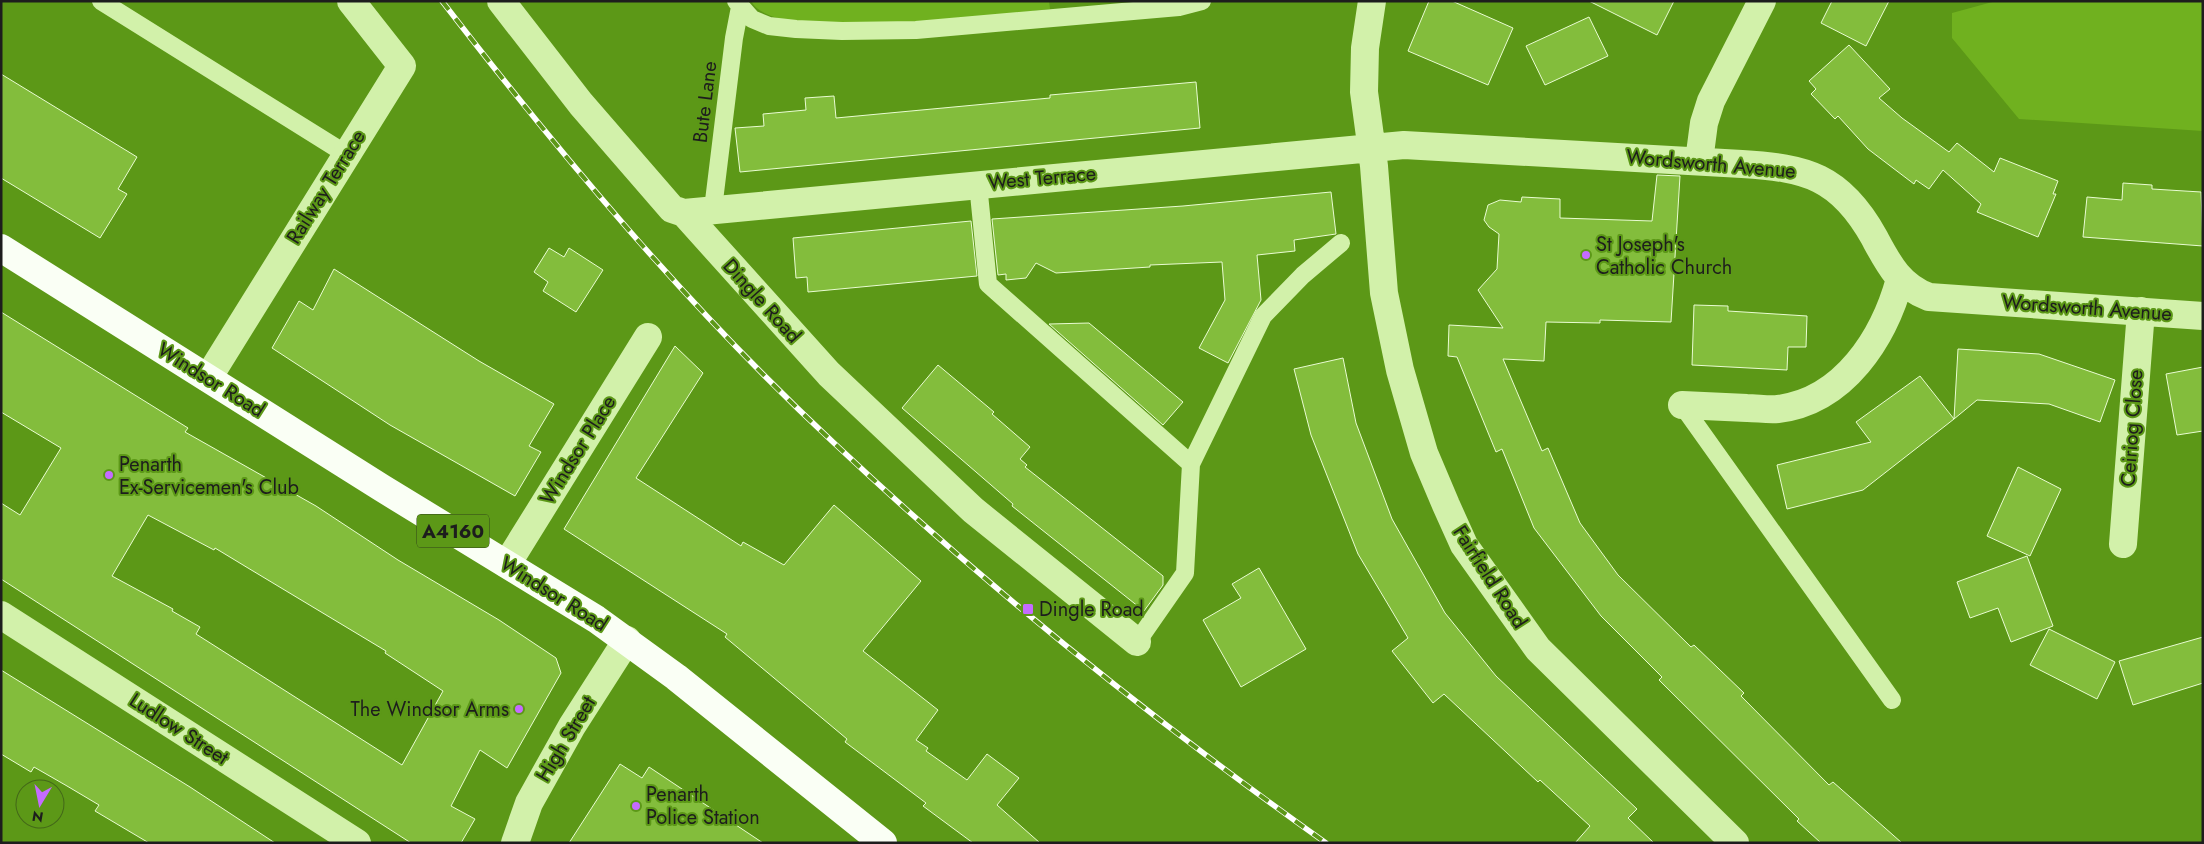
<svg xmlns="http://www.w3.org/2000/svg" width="2204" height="844" font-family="Jost,sans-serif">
  <rect width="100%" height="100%" fill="#5c9817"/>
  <!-- green -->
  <path fill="#70b11f" d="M751,1H1049L1050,9C1002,14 774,47 751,1Z
    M1996,1H2203V131L2019,119L1952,38V13Z"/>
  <!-- building -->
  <path fill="#83bd3c" stroke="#e9fcd2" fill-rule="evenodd" d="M1429,1H1452L1513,28L1488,85L1408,51Z
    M1589,1H1674L1657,35Z
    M1832,1H1889L1866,46L1821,23Z
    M1589,17L1608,56L1545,85L1526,46Z
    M1849,45L1890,89L1879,98L1902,118L1949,152L1957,143L1994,172L2000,158L2058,181L2053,194H2056L2038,237L1977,212L1981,204L1943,170L1929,189L1916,180L1914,184L1868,149L1838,116L1835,119L1811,94L1816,89L1809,81Z
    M1,74L137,157L118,189L127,194L100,238L1,178Z
    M1196,82L1200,128L740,172L735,128L764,126L763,114L806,110L805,98L834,96L836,118L1050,98V95Z
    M1657,175L1680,176L1671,322L1600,320V323L1546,322L1544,361L1503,359L1542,451L1548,448L1580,523L1618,575L1691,647L1694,645L1744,693L1741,696L1829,785L1833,782L1902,843H1821L1797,821L1799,819L1659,680L1662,677L1601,616L1534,528L1502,449L1496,452L1457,357L1448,356L1449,325L1503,328L1478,290L1497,269L1499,234L1489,227L1484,220L1488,205L1500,200L1521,202L1522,197L1560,199V218L1652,221Z
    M2123,183L2152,185V189L2201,192L2203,246L2083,237L2087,197L2122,200Z
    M1331,192L1336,234L1294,240L1295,251L1257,255L1261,300L1228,363L1199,348L1225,300L1222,262L1150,265V267L1056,273L1036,263L1026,278L1006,280V274L998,275L992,219L1183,206Z
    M971,221L977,276L808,292L807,277L796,278L793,238Z
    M549,248L564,257L569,248L603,270L576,312L543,291L548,282L534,272Z
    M334,269L479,361L554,404L529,446L541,452L515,496L390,425L272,348L299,301L313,310Z
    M1694,305L1728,306V311L1807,316L1806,347H1788L1787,370L1692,365Z
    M1,312L188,428L185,432L316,506L398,560L499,620L556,658L561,673L507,768L480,750L451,806L475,819L461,843H411L1,579V503L20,515L61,448L1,412ZM148,515L214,550L215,548L248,568L386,651L385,653L443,691L402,765L196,634L200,627L172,611L173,609L112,576Z
    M1089,323L1183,402L1163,425L1049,324Z
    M675,346L703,373L636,478L741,546L743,542L784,565L834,505L921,581L863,651L938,710L916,740L928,748L926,751L967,780L987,754L1019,778L997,805L1040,843H973L923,806L926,803L845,742L847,739L725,637L727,634L564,529Z
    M1958,349L2039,354L2115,380L2100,422L2049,404L1977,400L1954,419Z
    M1343,358L1356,423L1392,519L1445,613L1496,676L1637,809L1628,818L1654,843H1575L1590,826L1540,780L1538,782L1444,694L1433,703L1392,651L1408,638L1358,554L1311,435L1294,369Z
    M938,365L994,412L992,414L1030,447L1020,459L1027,465L1025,467L1163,576V585L1144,611L1012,506L1013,504L902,408Z
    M2203,367V431L2177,435L2166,374Z
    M1920,376L1954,419L1863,490L1787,509L1777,465L1871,442L1856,422Z
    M2018,467L2061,489L2030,556L1987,536Z
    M2027,556L2053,626L2011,642L1998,608L1970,618L1957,582Z
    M1259,568L1306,649L1241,687L1203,620L1241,598L1232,584Z
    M2049,629L2115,662L2097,699L2030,665Z
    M2203,637V683L2133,705L2119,661Z
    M1,670L190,787L275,843H149L95,811L99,805L67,786L34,767L31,772L1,754Z
    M620,764L642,778L649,767L763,843H569Z"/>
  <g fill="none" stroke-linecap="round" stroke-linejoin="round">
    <!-- lane -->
    <path stroke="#d2f1aa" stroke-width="18" d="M101,1L346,154
      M736,1L752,19L769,26L796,29L842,31L916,30L1179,7L1202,1
      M978,184L988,284L1191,464L1185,573L1137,642
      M713,209L734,38L740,7L738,1
      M1682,405L1892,700
      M1191,464L1263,316L1303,275L1341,243"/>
    <!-- street -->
    <path stroke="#d2f1aa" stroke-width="28" d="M501,1L581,104L672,209L684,213L1404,145L1742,164C1806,168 1840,176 1874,237C1888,263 1899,286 1929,297L2203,316
      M1372,1L1365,48L1364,92L1374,166L1384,293L1400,370L1424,453L1446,505L1464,545L1538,649L1735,843
      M1699,161L1704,123L1711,101L1762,1
      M684,213L829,374L973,510L1137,642
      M208,378L402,66L351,1
      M1682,405C1704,406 1726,407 1747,408C1757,408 1768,410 1778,409C1844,401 1884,338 1900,279
      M2123,544L2141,311
      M507,564L648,337
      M1,615L357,843
      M515,843L529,803L572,726L627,640"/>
    <!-- primary -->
    <path stroke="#fafff5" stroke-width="28" d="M1,248L382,488L596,619L676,677L883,843"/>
    <defs>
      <path id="rail" d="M442,1C562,157 690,309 834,443C988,588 1153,720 1326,843"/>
    </defs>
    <!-- rail casing -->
    <use href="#rail" stroke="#fff" stroke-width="5.5"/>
    <!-- rail -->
    <use href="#rail" stroke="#5c9817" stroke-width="4" stroke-dasharray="11" stroke-linecap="butt"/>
  </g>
  <!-- markers -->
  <g fill="#c56bff" stroke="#5c9817" stroke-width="2">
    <circle cx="1586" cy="255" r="5"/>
    <circle cx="109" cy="475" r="5"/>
    <rect x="1022" y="603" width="12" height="12" rx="2.5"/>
    <circle cx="519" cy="709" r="5"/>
    <circle cx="636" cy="806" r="5"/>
  </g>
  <g text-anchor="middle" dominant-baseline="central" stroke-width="4" stroke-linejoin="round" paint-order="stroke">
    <!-- shield labels -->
    <rect fill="#5c9817" stroke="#30421b" stroke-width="1" x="417" y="514.5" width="72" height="33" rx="4"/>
    <g font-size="19" font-weight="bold" fill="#1d1d1d">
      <text x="453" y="531">A4160</text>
    </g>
    <!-- street labels -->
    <g font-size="20" fill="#1d1d1d" stroke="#5c9817">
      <text transform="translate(705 102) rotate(-83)">Bute Lane</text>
      <text transform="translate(1711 164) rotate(5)">Wordsworth Avenue</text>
      <text transform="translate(1042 178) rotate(-5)">West Terrace</text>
      <text transform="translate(326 187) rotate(-58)">Railway Terrace</text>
      <text transform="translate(762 301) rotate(48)">Dingle Road</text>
      <text transform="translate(2087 308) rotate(4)">Wordsworth Avenue</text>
      <text transform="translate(211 380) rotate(32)">Windsor Road</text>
      <text transform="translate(2132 428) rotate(-86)">Ceiriog Close</text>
      <text transform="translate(578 450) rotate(-58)">Windsor Place</text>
      <text transform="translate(1490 577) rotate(57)">Fairfield Road</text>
      <text transform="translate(554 594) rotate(32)">Windsor Road</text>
      <text transform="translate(179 729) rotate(33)">Ludlow Street</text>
      <text transform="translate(566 739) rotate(-59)">High Street</text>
    </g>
    <!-- poi labels -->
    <g font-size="20" fill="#1d1d1d" stroke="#5c9817" text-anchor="start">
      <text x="1596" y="244">St Joseph's<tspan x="1596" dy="23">Catholic Church</tspan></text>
      <text x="119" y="464">Penarth<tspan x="119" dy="23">Ex-Servicemen's Club</tspan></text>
      <text x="1039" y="609">Dingle Road</text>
      <text x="509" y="709" text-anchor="end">The Windsor Arms</text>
      <text x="646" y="794">Penarth<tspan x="646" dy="23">Police Station</tspan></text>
    </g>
  </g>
  <!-- border -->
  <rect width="2204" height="844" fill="none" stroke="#1d1d1d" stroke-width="5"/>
  <!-- north arrow -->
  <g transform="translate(40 804) rotate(190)"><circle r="24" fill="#5c9817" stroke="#436719"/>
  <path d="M0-4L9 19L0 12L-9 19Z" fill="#c56bff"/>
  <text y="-8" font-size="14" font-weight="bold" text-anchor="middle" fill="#1d1d1d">N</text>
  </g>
</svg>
